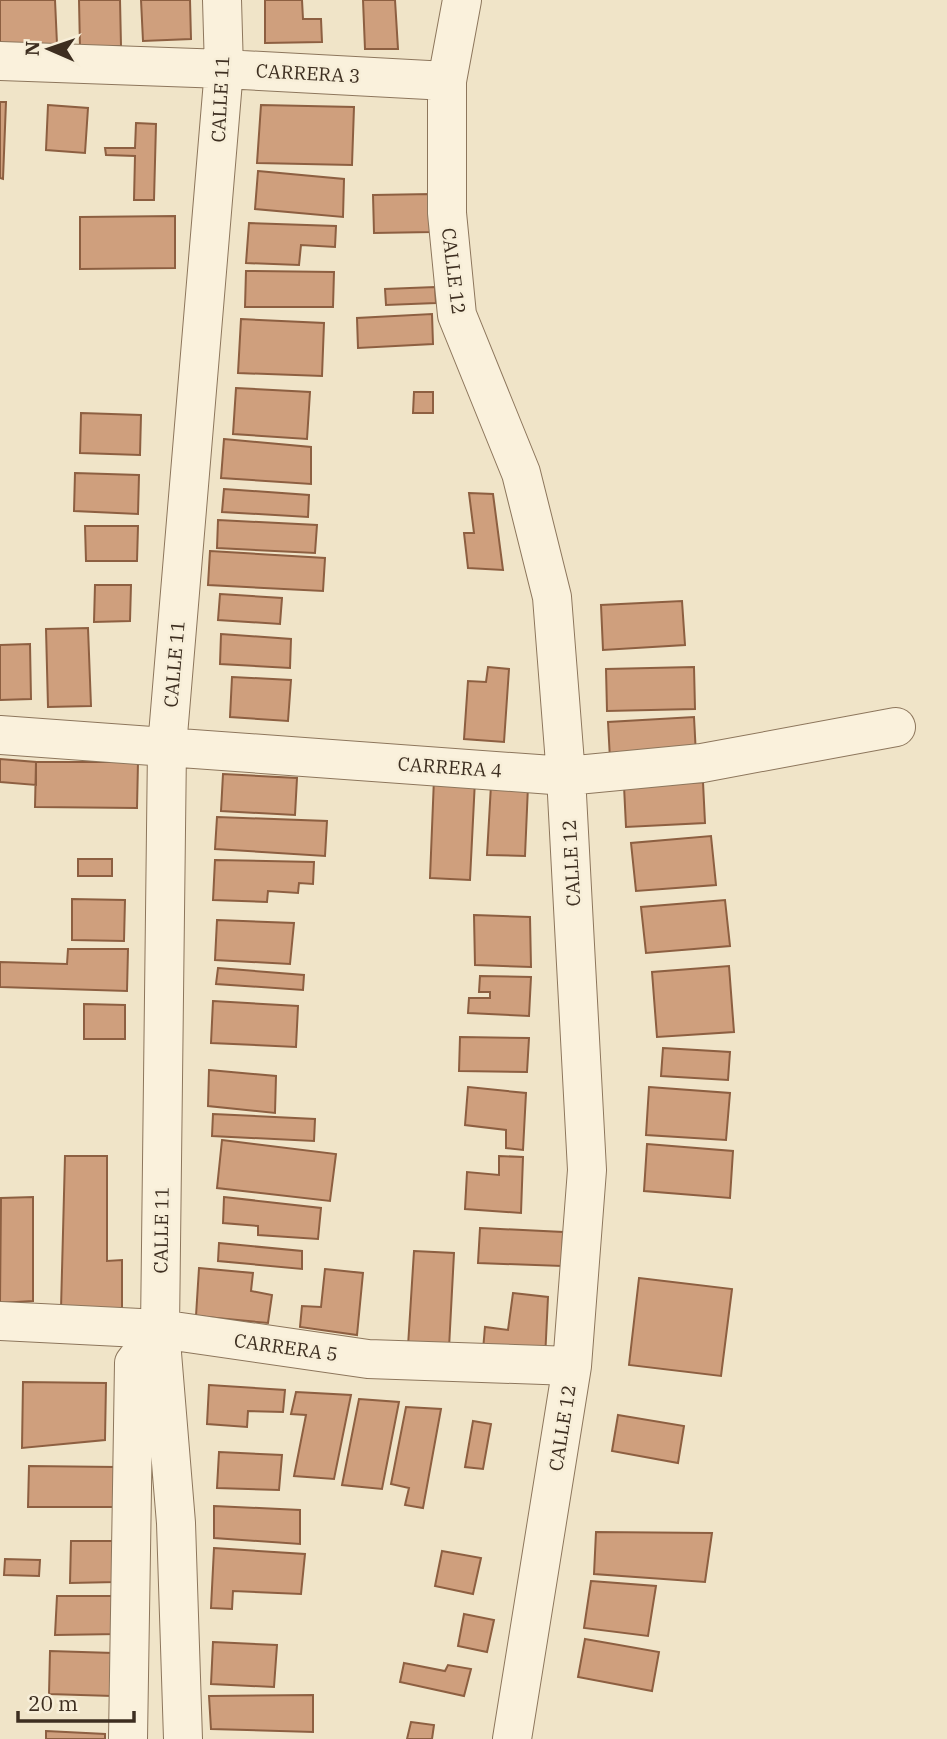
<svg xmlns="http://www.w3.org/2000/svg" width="947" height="1739" font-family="'IBM Plex Serif',serif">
  <rect width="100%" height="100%" fill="#f0e4c8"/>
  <!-- building -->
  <path fill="#cf9f7d" stroke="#8d5f41" stroke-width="2" d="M0,0H55L57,44L0,46Z
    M79,0H120L121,46L80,48Z
    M141,0H190L191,39L143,41Z
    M265,0H302L303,19H321L322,42L265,43Z
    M363,0H395L398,49H365Z
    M0,102H6L3,179L0,178Z
    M48,105L88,108L85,153L46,150Z
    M261,105L354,107L352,165L257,163Z
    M136,123L156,124L154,200H134L135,156L106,155L105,148H135Z
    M258,171L344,179L343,217L255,209Z
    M431,194L432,232L374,233L373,195Z
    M175,216V268L80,269V217Z
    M249,223L336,226L335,247L301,245L299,265L246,263Z
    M246,271L334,272L333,307H245Z
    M435,287L436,303L386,305L385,289Z
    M432,314L433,344L358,348L357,318Z
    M241,319L324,323L322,376L238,373Z
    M236,388L310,392L307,439L233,434Z
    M414,392H433V413H413Z
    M81,413L141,415L140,455L80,453Z
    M224,439L311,447V484L221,478Z
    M75,473L139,475L138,514L74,511Z
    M224,489L309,495L308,517L222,512Z
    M469,493L493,494L503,570L468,568L464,533H474Z
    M218,520L317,525L315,553L217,548Z
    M85,526H138L137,561H86Z
    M210,551L325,558L323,591L208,585Z
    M95,585H131L130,621L94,622Z
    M220,594L282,598L280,624L218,620Z
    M682,601L685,645L603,650L601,605Z
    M88,628L91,706L48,707L46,629Z
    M221,634L291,639L290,668L220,664Z
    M30,644L31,699L0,700V645Z
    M488,667L509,669L504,742L464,739L468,681L486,682Z
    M694,667L695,709L607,711L606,669Z
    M232,677L291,680L288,721L230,717Z
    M694,717L696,755L610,759L608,722Z
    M0,759L36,762V785L0,782Z
    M36,762H138L137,808L35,807Z
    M223,774L297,778L295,815L221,811Z
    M434,778L475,780L470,880L430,878Z
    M703,782L705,823L626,827L624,786Z
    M491,785L528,786L525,856L487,855Z
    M217,817L327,821L325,856L215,849Z
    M711,836L716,885L636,891L631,843Z
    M78,859H112V876H78Z
    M215,860L314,862L313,884L299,883L298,893L268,891L267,902L213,900Z
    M72,899L125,900L124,941L72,940Z
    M725,900L730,946L646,953L641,907Z
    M474,915L530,917L531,967L475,965Z
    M217,920L294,923L290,964L215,960Z
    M68,949H128L127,991L0,987V962L67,964Z
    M729,966L734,1032L657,1037L652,972Z
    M218,968L304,975L303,990L216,984Z
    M480,976L531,977L529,1016L468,1013L469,998H490V992H479Z
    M213,1001L298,1006L296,1047L211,1043Z
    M84,1004L125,1005V1039H84Z
    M460,1037L529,1038L527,1072L459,1071Z
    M663,1048L730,1052L728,1080L661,1076Z
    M209,1070L276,1076L275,1113L208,1106Z
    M468,1087L526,1093L523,1150L506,1148V1130L465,1125Z
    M649,1087L730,1093L726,1140L646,1135Z
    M213,1114L315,1119L314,1141L212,1136Z
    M222,1140L336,1154L330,1201L217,1188Z
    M647,1144L733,1151L730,1198L644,1191Z
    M65,1156H107V1261L122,1260V1308L61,1309Z
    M499,1156L523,1157L521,1213L465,1209L467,1172L499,1175Z
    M33,1197V1301L0,1303L1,1198Z
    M224,1197L321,1208L318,1239L258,1235V1226L223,1223Z
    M480,1228L563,1232L562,1266L478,1263Z
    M219,1243L302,1251V1269L218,1261Z
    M414,1251L454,1253L449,1348L408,1346Z
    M199,1268L253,1273L251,1291L272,1295L268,1323L196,1316Z
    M325,1269L363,1273L357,1335L300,1327L302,1306L321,1307Z
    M639,1278L732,1289L721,1376L629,1365Z
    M513,1293L548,1297L545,1359L483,1350L485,1327L508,1330Z
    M23,1382L106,1383L105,1440L22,1448Z
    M209,1385L285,1390L283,1412L248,1411L247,1427L207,1424Z
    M296,1392L351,1395L334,1479L294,1476L306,1415L291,1414Z
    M359,1399L399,1402L382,1489L342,1485Z
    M406,1407L441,1409L423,1508L405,1505L409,1488L391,1484Z
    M618,1415L684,1426L678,1463L612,1451Z
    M473,1421L491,1424L483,1469L465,1467Z
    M219,1452L282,1455L279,1490L217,1488Z
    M29,1466L117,1467L116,1507H28Z
    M214,1506L300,1510V1544L214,1538Z
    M596,1532L712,1533L705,1582L594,1574Z
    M71,1541H114L116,1582L70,1583Z
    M214,1548L305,1554L301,1594L233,1591L232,1609L211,1608Z
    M442,1551L481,1558L473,1594L435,1586Z
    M5,1559L40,1560L39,1576L4,1575Z
    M591,1581L656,1586L648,1636L584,1628Z
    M57,1596H119L118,1634L55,1635Z
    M464,1614L494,1620L487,1652L458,1646Z
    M585,1639L659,1652L652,1691L578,1677Z
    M213,1642L277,1645L274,1687L211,1684Z
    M50,1651L113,1653L112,1696L49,1694Z
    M404,1663L445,1671L448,1665L471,1669L464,1696L400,1682Z
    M313,1695V1732L211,1729L209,1696Z
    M411,1722L434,1725L432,1739H407Z
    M46,1731L105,1734V1739H46Z"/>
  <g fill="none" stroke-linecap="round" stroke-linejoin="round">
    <defs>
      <path id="minor" d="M462,0L447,81V213L457,315L521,473L552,597L566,776L587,1170L572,1366L512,1739
        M0,61L224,69L447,81
        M0,735L566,776L702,763L896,727
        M0,1321L160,1329L368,1359L572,1366
        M128,1739L134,1363L160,1329
        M183,1739L176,1523L160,1329L167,747L224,69L222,0"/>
    </defs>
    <!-- minor casing -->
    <use href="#minor" stroke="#8d765c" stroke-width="40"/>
    <!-- minor -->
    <use href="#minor" stroke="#faf1dc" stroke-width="38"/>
  </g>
  <g text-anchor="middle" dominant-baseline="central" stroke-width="5" stroke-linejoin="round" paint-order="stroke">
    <!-- street labels -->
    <g font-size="19" fill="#3d2e20" stroke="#f7eed8">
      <text transform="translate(308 73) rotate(3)">CARRERA 3</text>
      <text transform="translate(220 99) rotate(-87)">CALLE 11</text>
      <text transform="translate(454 271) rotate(83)">CALLE 12</text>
      <text transform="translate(174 664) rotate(-85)">CALLE 11</text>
      <text transform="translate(450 767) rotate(4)">CARRERA 4</text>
      <text transform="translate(571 863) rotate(-93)">CALLE 12</text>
      <text transform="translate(161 1230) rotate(-89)">CALLE 11</text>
      <text transform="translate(286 1347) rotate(8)">CARRERA 5</text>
      <text transform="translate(562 1428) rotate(-81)">CALLE 12</text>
    </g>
  </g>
  <!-- north arrow -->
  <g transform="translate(49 49) rotate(272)" stroke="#f7eed8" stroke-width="5" paint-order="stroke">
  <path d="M0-5L12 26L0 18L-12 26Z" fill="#3d2e20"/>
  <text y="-10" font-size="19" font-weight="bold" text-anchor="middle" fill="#3d2e20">N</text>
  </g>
  <!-- scale -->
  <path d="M18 1711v10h116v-10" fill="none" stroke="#3d2e20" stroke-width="3.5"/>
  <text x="28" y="1711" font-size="21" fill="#3d2e20" stroke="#f7eed8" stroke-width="5" paint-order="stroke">20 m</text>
</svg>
